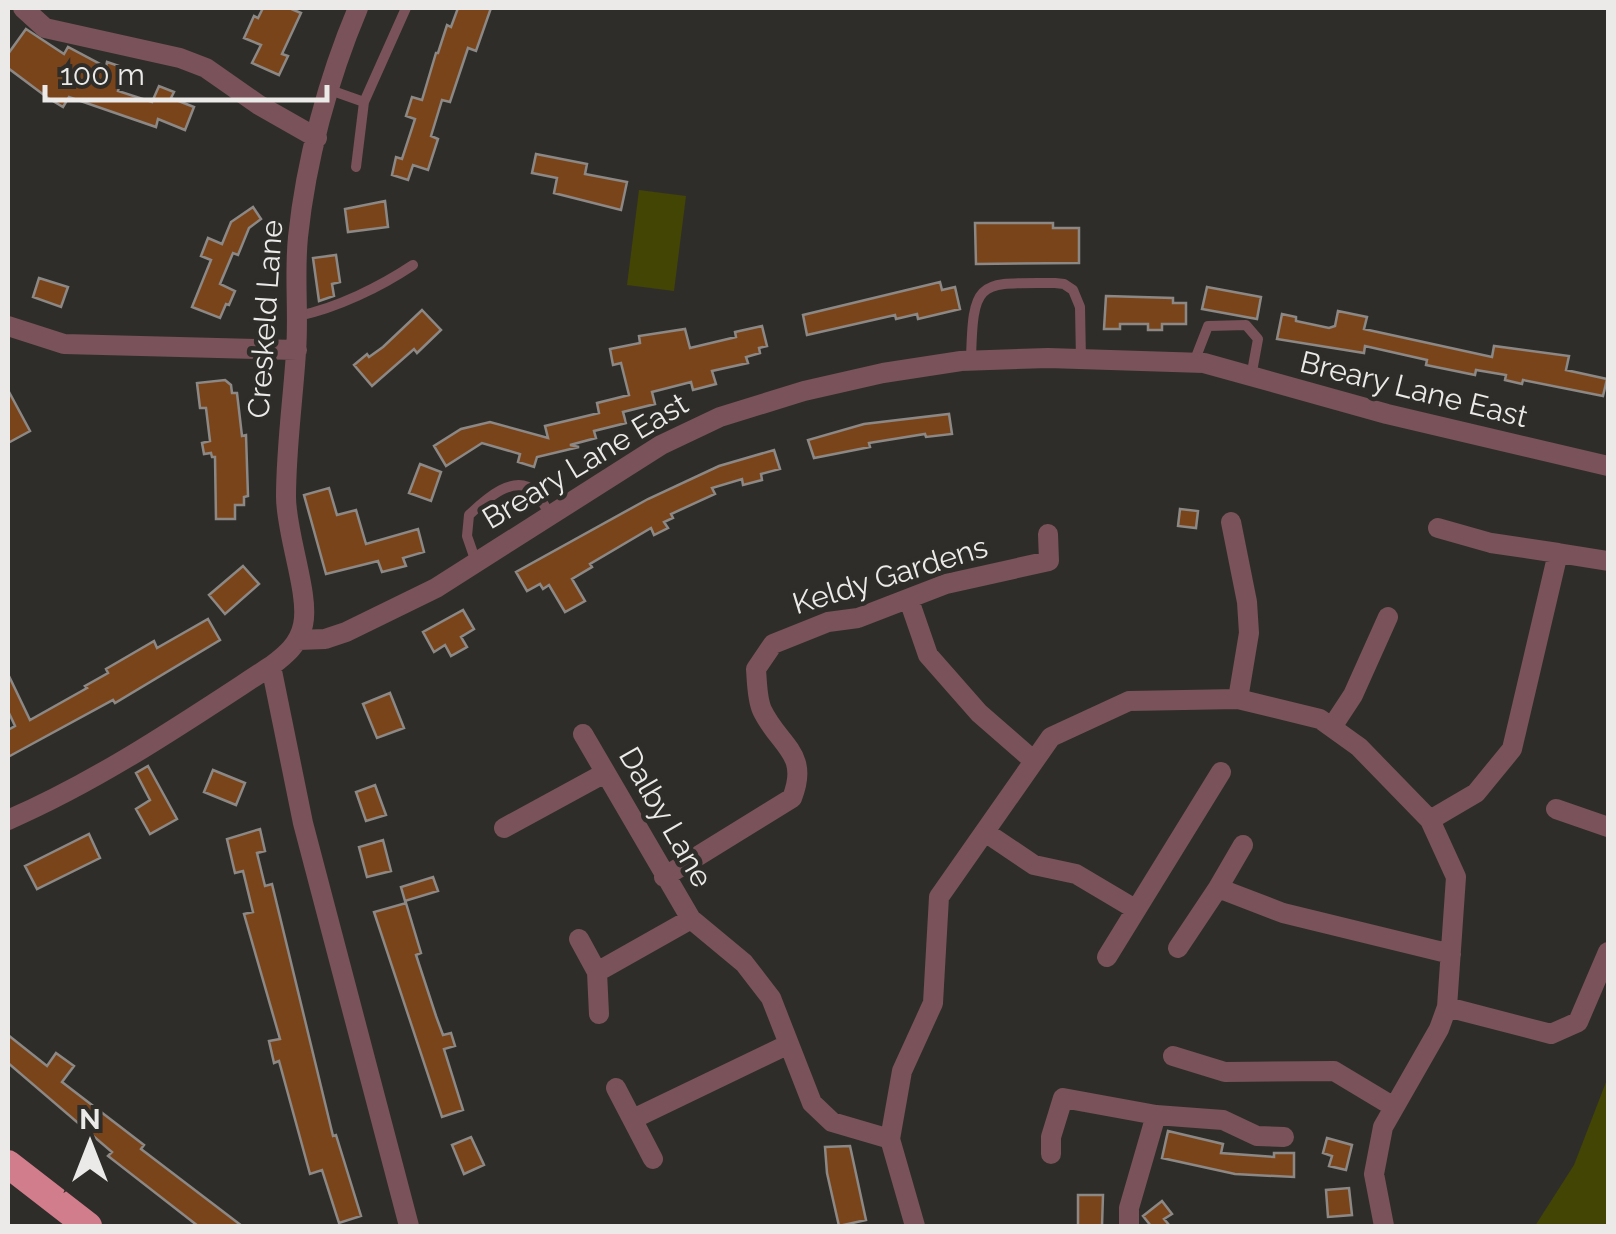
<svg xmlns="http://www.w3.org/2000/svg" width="1616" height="1234" font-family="Raleway,sans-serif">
  <rect width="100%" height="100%" fill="#2f2d2a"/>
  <!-- green -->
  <path fill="#434505" d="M639,190L686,196L674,291L627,285Z
    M1608,1077V1226H1535L1574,1165Z"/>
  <!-- building -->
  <path fill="#7a441a" stroke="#8c8886" stroke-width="2.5" d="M263,8H289L301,13L282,54L288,56L279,75L252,63L261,45L244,38L254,16L258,18Z
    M458,8H491L476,51L468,48L450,102L442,100L431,136L438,139L428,170L413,165L408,180L392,175L396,157L402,159L415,119L406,116L412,97L422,100L436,53H438L447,25L451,27Z
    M26,29L64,54L68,47L106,67L107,62L125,68L118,91L152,102L159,86L174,92L171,98L194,107L185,130L158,119L156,127L69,97L63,107L48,98L8,68V54Z
    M536,154L587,164L585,174L627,182L621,210L554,193L557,178L532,173Z
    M385,201L388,227L348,232L345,209Z
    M253,207L261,219L249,228L238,255L233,253L220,284L235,291L229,305L226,304L220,318L192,307L211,260L201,256L208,238L222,244L231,222Z
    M975,223H1053V228H1079V263L976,264Z
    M336,255L340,282L332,284L334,296L319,301L313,258Z
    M39,278L68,287L61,307L33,297Z
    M940,282L942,290L955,287L960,309L918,319L917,314L896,319L895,315L807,335L803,315Z
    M1207,287L1261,297L1257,319L1202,309Z
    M1106,296L1173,298V303H1186V324H1162V330H1148V324H1120V329H1104Z
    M422,310L441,330L417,353L414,349L372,386L354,365L367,354L369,357L383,347Z
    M1338,311L1367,317L1364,329L1492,357L1494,346L1569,356L1566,370L1607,379L1603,396L1523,380L1522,384L1505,380L1506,375L1476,370L1475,375L1426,365L1427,360L1365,346L1364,353L1277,339L1282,314L1296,317V321L1329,328L1335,326Z
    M762,326L767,346L759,348L760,353L746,357L748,363L712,371L716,384L693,390L691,382L652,392L655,404L623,412L626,423L594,431L596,438L570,445L579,447L537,457L534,467L518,462L520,454L482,443L446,466L434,446L461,429L490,422L548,438L545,426L599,413L597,403L629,395L621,363L613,365L610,349L640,343L639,336L685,329L690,348L736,337L735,332Z
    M225,380L231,385L232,393H237L242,436L246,435L248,496L244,497V505H235V519H216L215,457H212L211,453L204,454L202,443L210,441L206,408H200L197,383Z
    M8,390L30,431L8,443Z
    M949,414L952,434L926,437L925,434L869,443L870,447L814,458L808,440L864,424Z
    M774,450L780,469L761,474L762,480L743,485L742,479L712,488L715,494L671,514L673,518L664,522L668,528L654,535L651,528L590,564L592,567L572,579L585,601L565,612L549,585L543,589L540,584L527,591L516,572L648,499L719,466Z
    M420,464L441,472L431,501L409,493Z
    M329,488L337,515L356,510L366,544L418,529L424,552L403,558L406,566L382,572L378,561L326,574L304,495Z
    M1180,509L1198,511L1196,528L1178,526Z
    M243,566L259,584L225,614L209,595Z
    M463,610L474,629L461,637L467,647L451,656L445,645L434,652L423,632Z
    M208,619L220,640L115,703L113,700L8,757V730L15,726L8,711V674L30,720L87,688L85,686L108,673L106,669L154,641L157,648Z
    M390,693L404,728L377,738L363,704Z
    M148,766L177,819L150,834L136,809L150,800L136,773Z
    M213,770L245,783L236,805L204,792Z
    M375,785L386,815L366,821L356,792Z
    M260,829L265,851L257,853L265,886L272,884L333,1136L336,1135L361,1216L339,1223L322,1170L310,1174L279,1061L274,1063L269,1041L280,1039L244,914L253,912L243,871L235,873L227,839Z
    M89,834L100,858L37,889L25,866Z
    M383,840L391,871L367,877L359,847Z
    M433,877L438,891L405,901L401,887Z
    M406,903L421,953L416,955L436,1016L443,1035L451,1033L455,1046L444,1049L463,1110L442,1117L374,912Z
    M8,1035L47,1066L56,1053L74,1066L62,1082L144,1145L141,1149L242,1226H198L108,1156L112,1152L8,1063Z
    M1168,1131L1223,1144L1221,1153L1274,1157V1153H1294V1177L1235,1174L1162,1158Z
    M471,1137L484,1165L464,1174L452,1145Z
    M1327,1138L1352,1145L1346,1170L1329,1166L1332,1156L1323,1153Z
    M850,1146L866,1220L839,1226L827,1173L825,1147Z
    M1349,1188L1352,1215L1328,1217L1326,1190Z
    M1078,1195H1103L1102,1226H1078Z
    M1162,1201L1172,1214L1164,1219L1170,1226H1151L1143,1216Z"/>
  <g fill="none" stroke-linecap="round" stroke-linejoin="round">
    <!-- service -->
    <path stroke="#795359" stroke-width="10" d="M330,90L364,102
      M356,167L364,102L406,8
      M298,316C337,308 380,287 413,265
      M971,360C973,278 978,283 1055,283L1064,284L1073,290L1080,307L1081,360
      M1194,362L1208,326L1246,325L1258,339L1251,377
      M476,562L467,536L469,515C484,501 514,472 535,492C541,497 545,508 550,514"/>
    <!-- minor -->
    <path stroke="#795359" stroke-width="20" d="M23,8L45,28L180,58L206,68L259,105L317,138
      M8,326L64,344L297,350
      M1231,522L1247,602L1249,633L1238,699
      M1558,553L1608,561
      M909,600L928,655L979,713L1034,761
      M298,640L325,639L346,632L436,588L661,445L720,417L804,391L883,373L961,361L1048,358L1204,363L1387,414L1608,466
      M271,666L303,823L409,1226
      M1332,727L1353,695L1388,617
      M583,734L691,919L744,963L771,998L812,1103L832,1122L890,1139
      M1556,809L1608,827
      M8,820C102,779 185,722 271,666C286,655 299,644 303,625C310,595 286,534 286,497C286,448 293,400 296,352C299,313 294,275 298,237C306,160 328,79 358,8
      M1430,820L1476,793L1512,749L1558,553L1491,543L1438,528
      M504,828L605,773
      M985,832L1034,865L1076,874L1135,909
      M664,877L792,798C810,753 779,746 762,710C757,699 757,682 756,669L773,644L828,622L858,618L946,584L1049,561L1048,534
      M1218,888L1243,845
      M579,939L597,972L691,919
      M1178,948L1218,888L1283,913L1451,954
      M1107,957L1221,772
      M597,972L599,1014
      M1447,1007L1551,1034L1578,1022L1608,952
      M1173,1056L1225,1072L1334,1071L1394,1107
      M616,1088L653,1159
      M633,1119L789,1044
      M1051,1154V1137L1063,1098L1156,1115L1223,1120L1257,1136L1284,1137
      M915,1226L890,1139L902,1071L933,1003L939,897L1051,737L1129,701L1238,699L1320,719L1359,747L1430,820L1456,877L1447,1007L1439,1029L1383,1127L1374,1174L1384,1226
      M1129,1226V1208L1156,1115"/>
    <!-- trunk -->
    <path stroke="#d27d8c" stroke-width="28" d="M8,1164L88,1226"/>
  </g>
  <g text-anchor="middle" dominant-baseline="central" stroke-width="9" stroke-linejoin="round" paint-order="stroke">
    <!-- street labels -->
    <g font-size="30" fill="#ebeae8" stroke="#2f2d2a">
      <text transform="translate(265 319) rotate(-86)">Creskeld Lane</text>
      <text transform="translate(1414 389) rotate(14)">Breary Lane East</text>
      <text transform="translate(585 461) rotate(-31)">Breary Lane East</text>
      <text transform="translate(890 575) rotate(-17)">Keldy Gardens</text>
      <text transform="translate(666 817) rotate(60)">Dalby Lane</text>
    </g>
  </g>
  <!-- border -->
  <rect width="1616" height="1234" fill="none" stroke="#ebeae8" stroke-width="20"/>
  <!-- north arrow -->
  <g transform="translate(90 1144)" stroke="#2f2d2a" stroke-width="8" paint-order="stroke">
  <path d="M0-8L18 38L0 25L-18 38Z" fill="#ebeae8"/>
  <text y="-15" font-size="28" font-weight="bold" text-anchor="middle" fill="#ebeae8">N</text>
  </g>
  <!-- scale -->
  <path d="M45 85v15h282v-15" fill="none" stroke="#ebeae8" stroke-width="5"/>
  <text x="60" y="85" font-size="30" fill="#ebeae8" stroke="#2f2d2a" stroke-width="8" paint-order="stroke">100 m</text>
</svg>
